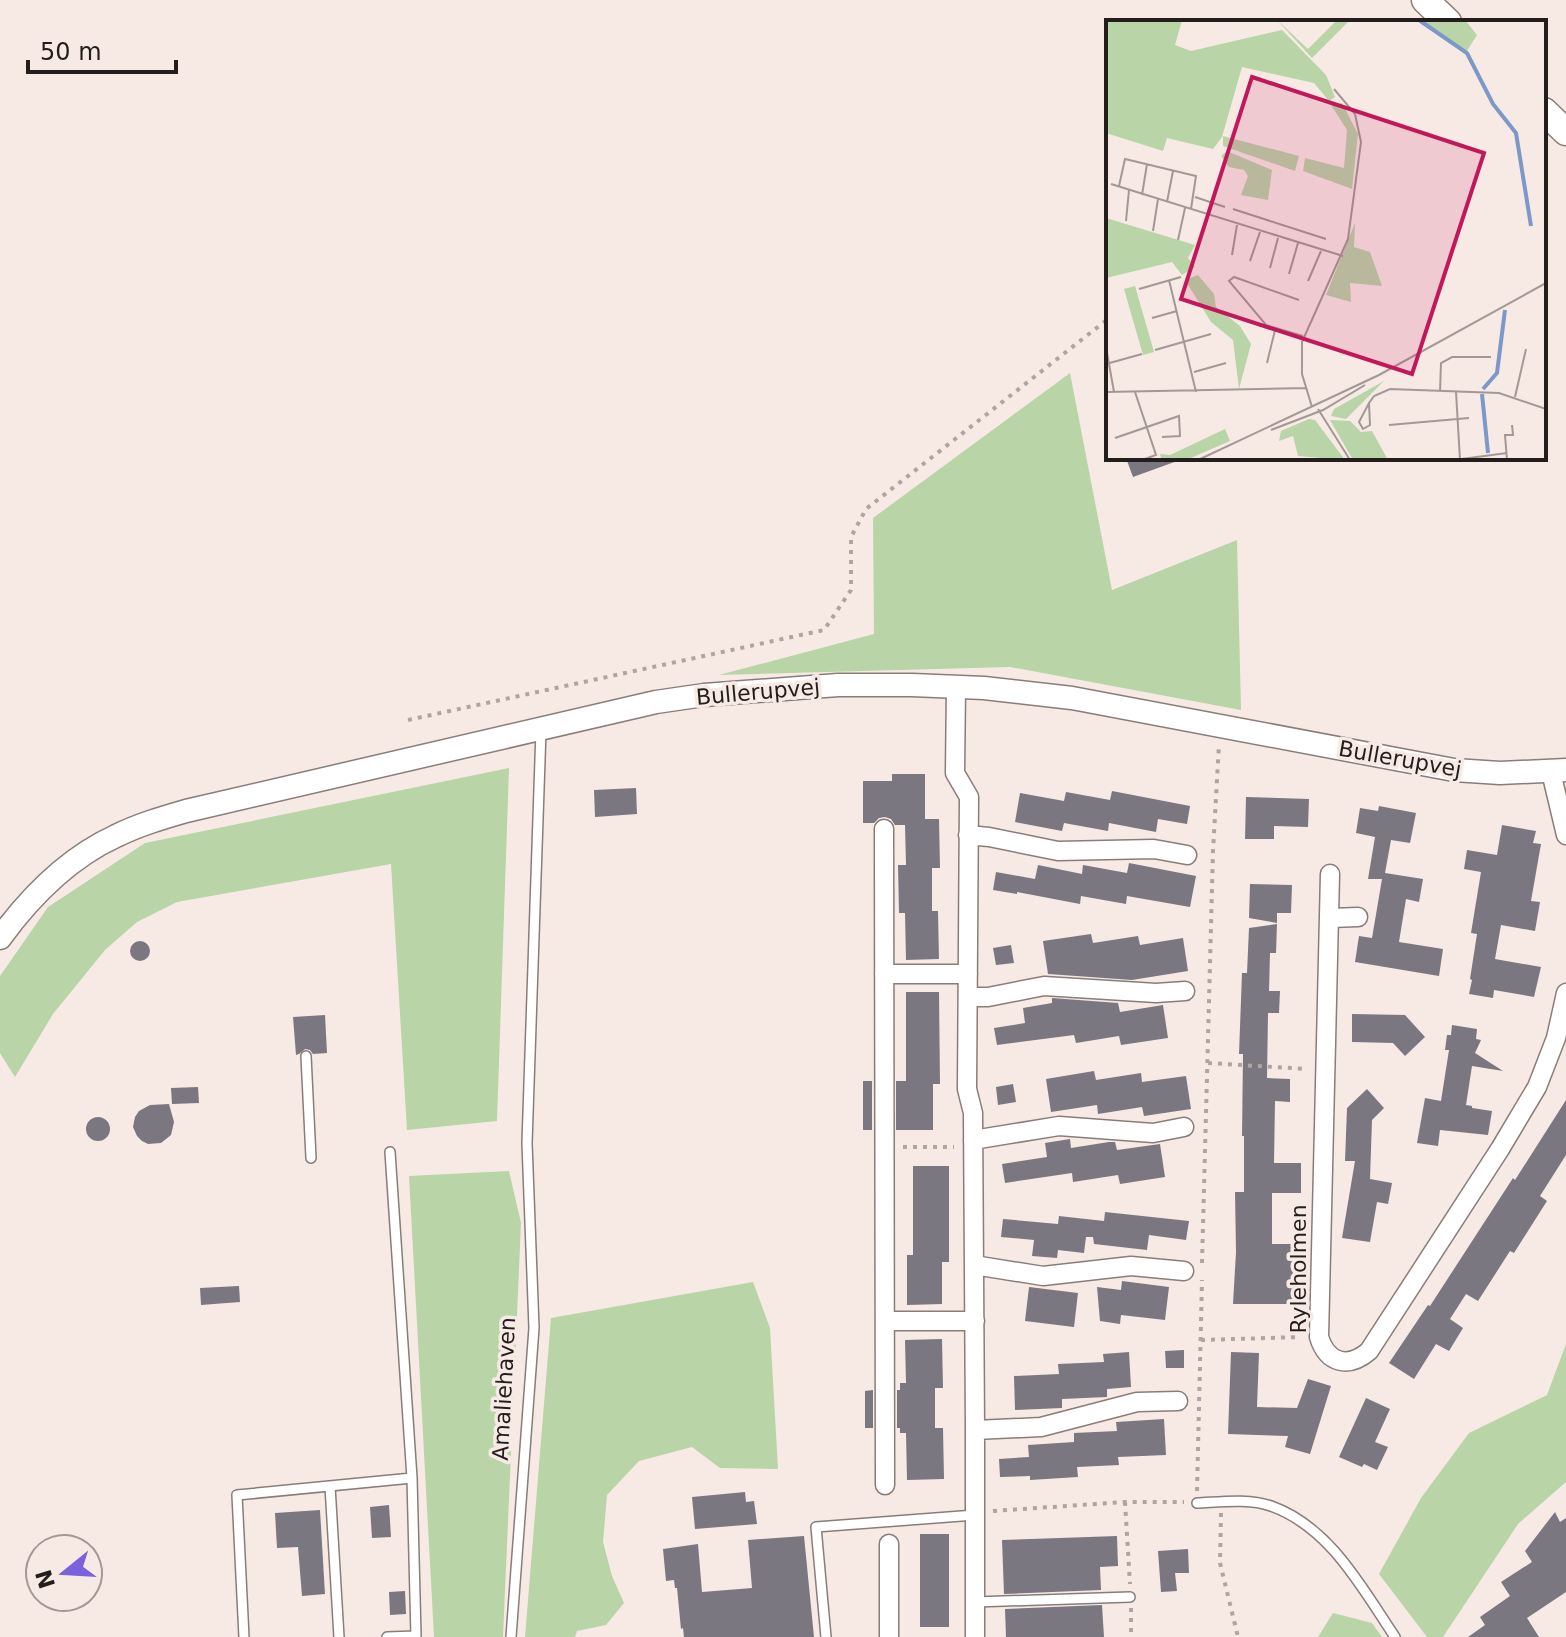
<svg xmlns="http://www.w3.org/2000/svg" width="1566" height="1637" font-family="'DejaVu Sans',sans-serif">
  <rect width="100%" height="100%" fill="#f7eae5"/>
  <!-- green -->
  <path fill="#b9d4a7" d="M1070,373L1112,590L1237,540L1241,710L1010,667L719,675L874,634L873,518Z
    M509,768L497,1121L407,1130L391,864L177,902L137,922L105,950L53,1014L15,1077L0,1053V976L48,907L145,843Z
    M509,1171L521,1223L503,1637H434L409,1176Z
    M753,1282L770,1328L778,1469L720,1468L692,1447L639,1461L607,1495L603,1542L612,1576L624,1603L606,1625L577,1631L575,1637H525L551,1318Z
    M1566,1344V1482L1518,1524L1443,1637H1427L1379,1574L1421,1498L1469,1433L1547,1395Z
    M1333,1613L1372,1623L1382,1637H1318Z"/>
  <!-- building -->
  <path fill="#7a7781" d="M1126,458H1180V460L1133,477Z
    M892,774H925V819H939L940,868H932V911H938L939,959L906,960L905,913H899L898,865H906L905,825H895L891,819L885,817L879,818L874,823H863V781H892Z
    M636,788L637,814L595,817L594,790Z
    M1112,791L1190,806L1187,824L1158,819L1156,832L1109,823L1108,831L1064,823L1062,831L1015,822L1020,793L1064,801L1066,792L1110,800Z
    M1246,797L1309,799L1308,827L1274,826V839H1245Z
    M1379,806L1416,813L1410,843L1391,840L1385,873L1423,879L1419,902L1406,899L1399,942L1443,949L1439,976L1355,962L1359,936L1372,938L1382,879H1368L1375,837L1356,833L1360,808L1378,811Z
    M1502,825L1536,831L1533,843L1541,844L1531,901L1540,902L1535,931L1501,925L1495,959L1541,967L1534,997L1494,990L1493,998L1469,994L1472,980L1470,979L1477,934L1471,933L1481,872L1464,869L1467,850L1497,855Z
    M1129,863L1196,876L1190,907L1127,896L1126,904L1081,896L1080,904L1017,892V894L993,890L996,872L1035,879L1038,865L1082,874L1083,865L1127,873Z
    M1250,884L1292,885L1291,913H1277V923L1249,918Z
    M1277,924L1276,953H1270L1269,991H1280L1279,1013H1268L1267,1078L1290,1079V1102L1275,1101L1274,1163H1301V1193H1272V1244H1293L1292,1269H1298L1297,1304H1233L1236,1252L1235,1192H1244V1136H1242L1243,1054H1239L1242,973H1247L1249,928Z
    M1091,934L1093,943L1138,936L1140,945L1183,938L1188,971L1132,980L1048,974L1043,941Z
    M130 951a10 10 0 1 1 20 0a10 10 0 1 1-20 0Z
    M1011,945L1014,963L996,965L993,948Z
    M906,992H939L940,1084H933V1130H896V1081H906Z
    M1052,998L1118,1003L1120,1012L1163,1005L1168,1038L1121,1045L1119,1036L1076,1043L1074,1035L997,1045L994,1028L1025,1023L1023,1008L1052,1003Z
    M1352,1014L1405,1015L1425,1037L1405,1056L1393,1043L1352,1042Z
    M325,1015L327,1053L313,1054L310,1050L305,1049L299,1054L296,1055L293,1017Z
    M1452,1025L1477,1029L1476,1039L1481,1040L1475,1053L1503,1071L1472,1066L1466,1105L1472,1106V1108L1492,1111L1488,1135L1440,1130L1438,1146L1417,1143L1425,1098L1441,1101L1449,1050H1445L1447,1035H1451Z
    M1094,1071L1096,1080L1141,1073L1142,1082L1186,1076L1191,1109L1144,1116L1142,1107L1098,1114L1097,1105L1051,1112L1046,1079Z
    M863,1081H872V1130H863Z
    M1013,1084L1016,1102L998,1105L996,1087Z
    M198,1087L199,1103L172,1104L171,1088Z
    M1367,1089L1384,1108L1372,1120L1370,1179L1392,1183L1388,1204L1377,1202L1370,1242L1342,1238L1355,1161H1345L1347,1108Z
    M1566,1100V1155L1540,1196L1547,1201L1514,1253L1510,1251L1478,1301L1466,1294L1450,1319L1463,1328L1449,1351L1436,1344L1414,1379L1389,1363L1428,1305L1430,1306L1513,1178L1515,1180Z
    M169,1104L174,1122L171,1135L161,1143L148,1144L142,1141L137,1136L133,1127L135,1117L139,1111L150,1105Z
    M86 1129a12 12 0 1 1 24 0a12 12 0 1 1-24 0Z
    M1070,1139L1071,1148L1109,1142H1115L1117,1150L1160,1144L1165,1177L1120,1184L1118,1175L1073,1182L1072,1173L1005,1183L1002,1164L1047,1157L1045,1143Z
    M913,1166H949V1262H942V1304L907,1305V1255H913Z
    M1105,1212L1189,1221L1186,1240L1149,1235L1147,1250L1094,1244L1093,1237H1086L1084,1253L1058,1250L1057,1258L1032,1256L1034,1240L1001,1237L1003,1219L1058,1224L1059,1216L1104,1221Z
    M1122,1281L1169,1287L1165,1320L1121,1315L1120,1324L1100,1321L1097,1287L1121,1290Z
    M239,1286L240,1302L201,1305L200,1288Z
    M1029,1287L1078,1293L1074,1327L1025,1321Z
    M942,1339L943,1388H935V1428H943L944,1479L907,1480L906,1433H900V1428H897V1390H900V1383H906L905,1340Z
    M1184,1350V1368H1166L1165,1351Z
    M1129,1352L1131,1387L1107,1389V1397L1062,1399V1408L1015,1410L1014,1376L1059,1374L1058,1364L1104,1362L1103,1354Z
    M1231,1352L1259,1353L1257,1407L1297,1408L1308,1379L1331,1386L1310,1454L1285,1447L1288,1436L1228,1434Z
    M873,1390V1428H865V1391Z
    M1366,1398L1390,1409L1375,1442L1388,1447L1377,1470L1364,1464L1362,1467L1339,1457Z
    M1164,1419L1166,1455L1118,1457L1119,1465L1077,1467L1078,1477L1030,1480V1476L1000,1477L999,1459L1029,1457L1028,1445L1074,1442V1433L1117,1431L1116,1422Z
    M745,1492L746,1502L754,1501L757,1524L695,1529L692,1497Z
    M389,1505L391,1537L372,1538L370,1507Z
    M320,1510L325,1594L302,1596L298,1547L277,1548L275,1513Z
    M1555,1512L1560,1522L1566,1518V1592L1527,1618L1539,1637H1468L1485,1625L1480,1617L1510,1596L1501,1582L1532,1562L1525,1551Z
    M920,1534H949V1627H920Z
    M804,1536L814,1637H684L683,1628L681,1629L677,1588H675L674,1580L666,1581L663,1549L698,1544L702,1592L752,1588L748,1540Z
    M1117,1536L1118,1566L1100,1567L1101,1590L1004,1594L1002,1540Z
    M1188,1549L1189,1573H1175L1177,1591L1161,1592L1158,1551Z
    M405,1591L406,1614L390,1615L389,1592Z
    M1102,1605L1104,1637H1006L1005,1609Z"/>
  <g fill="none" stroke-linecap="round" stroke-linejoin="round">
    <defs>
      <path id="service" d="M306,1056L311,1158
        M330,1486L339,1637
        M1197,1503C1220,1502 1249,1498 1271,1506C1330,1527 1362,1588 1395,1637
        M975,1602L1130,1597
        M244,1637L237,1495L412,1478
        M387,1637L416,1636L412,1478L390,1152
        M511,1637L534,1328L527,1143L541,730
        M826,1637L816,1527L975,1515"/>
      <path id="minor" d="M956,687L955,773L969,797L967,1089L973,1113L975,1430V1637
        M1551,772L1566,835
        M884,829L885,1485
        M968,835L989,837L1058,851L1154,849L1187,855
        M1330,874L1319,1337C1327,1363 1348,1369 1369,1351L1500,1149L1537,1087L1556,1038L1566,993
        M1330,918L1358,917
        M884,974H968
        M968,997H988L1044,986L1156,993L1185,991
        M973,1140L1059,1126L1153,1133L1184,1127
        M974,1265L1043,1276L1131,1266L1184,1271
        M885,1321H975
        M975,1430L1041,1427L1137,1402L1178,1401
        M889,1637V1544"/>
      <path id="tertiary" d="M0,938C30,897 68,858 116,836C138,825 162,818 186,811L656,702L704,695L838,685H912L984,688L1072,698L1454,770L1500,773L1566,770"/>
      <path id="secondary" d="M1425,0L1448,22
        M1544,111L1566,132"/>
    </defs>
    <!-- service casing -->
    <use href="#service" stroke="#897d79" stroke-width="12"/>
    <!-- minor casing -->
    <use href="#minor" stroke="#897d79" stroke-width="21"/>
    <!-- tertiary casing -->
    <use href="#tertiary" stroke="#897d79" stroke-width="25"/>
    <!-- secondary casing -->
    <use href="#secondary" stroke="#897d79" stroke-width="29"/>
    <!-- path -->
    <path stroke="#afa4a0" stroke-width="4" stroke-dasharray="4 6" stroke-linecap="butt" d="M408,720L824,630L851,590V537L866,509L1108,319
      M1208,1063L1307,1069
      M903,1147H954
      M1202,1263L1213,851L1219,744
      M1201,1340L1301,1337
      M1197,1491L1202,1280
      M1125,1502L1130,1584
      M993,1511L1125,1502H1184
      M1221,1513L1220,1563L1238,1637
      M1131,1608V1637"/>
    <!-- service -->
    <use href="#service" stroke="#fff" stroke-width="9"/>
    <!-- minor -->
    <use href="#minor" stroke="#fff" stroke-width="18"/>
    <!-- tertiary -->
    <use href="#tertiary" stroke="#fff" stroke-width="22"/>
    <!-- secondary -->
    <use href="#secondary" stroke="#fff" stroke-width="26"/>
  </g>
  <g text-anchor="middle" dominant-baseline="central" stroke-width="7" stroke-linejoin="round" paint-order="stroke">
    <!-- street labels -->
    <g font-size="22" fill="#231e1c" stroke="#f7eae5">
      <text transform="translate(758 692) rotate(-5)">Bullerupvej</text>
      <text transform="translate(1400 759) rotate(10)">Bullerupvej</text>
      <text transform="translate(1298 1269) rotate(-90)">Ryleholmen</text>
      <text transform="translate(504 1389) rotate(-87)">Amaliehaven</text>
    </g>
  </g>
  <!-- overview -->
  <g transform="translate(1106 20)">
    <rect width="440" height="440" fill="#f7eae5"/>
    <path d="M0,0H76L69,25L85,31L176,10L220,55L229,77L223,81L208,63L136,47L116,117L107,129L61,118L57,131L0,113ZM171,0L202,29L231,0H244L206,38ZM310,0H359L371,15L359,34ZM236,83L252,114L246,169L197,151L199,138L238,148L241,110L225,85ZM117,116L193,136L189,151L117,126ZM121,131L166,150L162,180L135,175L142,156L138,150L123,147L115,136ZM0,198L89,225L82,238L89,247L76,255L66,242L0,258ZM249,203L248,227L264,232L276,266L244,263L245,282L220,275ZM92,255L108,274L110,287L134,306L145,324L133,369L127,320L105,302L79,260ZM29,266L48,332L37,335L18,269ZM278,361L240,399L225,396L228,389ZM203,399L209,400L239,440L192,436L187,416L173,421L175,411ZM224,400L244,401L255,412L266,411L282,440H247ZM119,409L124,421L80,440H56L54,434L64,435Z" fill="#b9d4a7"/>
    <path fill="none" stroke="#7c98c7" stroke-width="4" d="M313,0L361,33L387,84L410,113L425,206M377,369L391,353L399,290M376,374L382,433"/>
    <path fill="none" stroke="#a29895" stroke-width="2" d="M5,164L237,236M13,166L19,139L90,156L85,189M36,175L41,144M89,177L119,187M61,182L67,151M127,189L220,219M20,201L23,170M47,211L52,179M72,220L79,188M126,235L131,205M144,241L154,212M164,248L172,218M183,254L192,223M63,260L90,372M202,261L215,231M33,269L75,257M193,280L128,257L123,261L160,305L197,316M46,298L71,291M0,327L8,372M49,330L105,314M161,343L169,310M0,344L36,334M88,352L120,343M0,372L200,368M29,372L50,435L36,440M334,372L335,343L346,337H385M350,372L354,440M409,377L420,329M263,383L264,405L257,409L253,402L263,383L268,376L284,369L393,373L440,389M206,387L196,354V322L242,219L255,122L249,94L228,69M212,389L244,440M283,405L363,398M165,410L217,390L259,365M9,418L73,396L74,416L56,417M92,440L273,355L440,263M348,440L401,433M401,440L399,415H407L406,405"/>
    <path fill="#c2185b" fill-opacity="0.15" stroke="#c2185b" stroke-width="4" d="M146,57L378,133L306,354L75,279Z"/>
    <rect width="440" height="440" fill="none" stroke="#231e1c" stroke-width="4"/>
  </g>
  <!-- north arrow -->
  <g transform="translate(64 1573) rotate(252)"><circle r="38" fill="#f7eae5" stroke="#a29895" stroke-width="2"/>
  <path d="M0-6L14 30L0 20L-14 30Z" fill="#7b61dc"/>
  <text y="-12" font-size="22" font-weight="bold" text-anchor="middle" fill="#231e1c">N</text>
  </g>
  <!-- scale -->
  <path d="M28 60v12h148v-12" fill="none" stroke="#231e1c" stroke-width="4"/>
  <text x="40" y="60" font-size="24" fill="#231e1c" stroke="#f7eae5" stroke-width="6" paint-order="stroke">50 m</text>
</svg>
